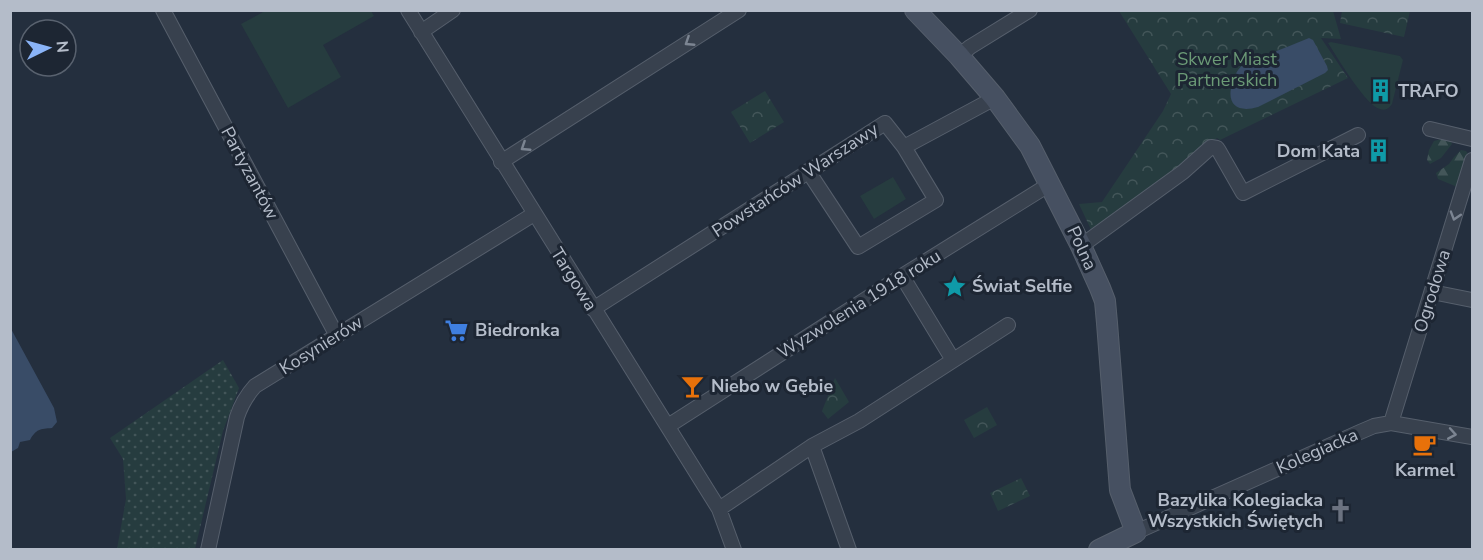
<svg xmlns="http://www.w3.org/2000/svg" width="1483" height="560" font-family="'Nunito Sans',sans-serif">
  <defs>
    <pattern id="forest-firs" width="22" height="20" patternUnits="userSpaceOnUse" patternTransform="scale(1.5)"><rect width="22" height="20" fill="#263c3f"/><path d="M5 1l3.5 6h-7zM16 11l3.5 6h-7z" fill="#435659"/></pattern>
    <pattern id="park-crowns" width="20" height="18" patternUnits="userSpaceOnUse" patternTransform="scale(1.5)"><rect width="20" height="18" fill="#263c3f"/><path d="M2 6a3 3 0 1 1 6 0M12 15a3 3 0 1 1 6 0" fill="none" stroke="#435659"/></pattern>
    <pattern id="garden-dots" width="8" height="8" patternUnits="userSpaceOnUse" patternTransform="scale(1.5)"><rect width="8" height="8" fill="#263c3f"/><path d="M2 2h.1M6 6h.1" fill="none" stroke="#435659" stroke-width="1.8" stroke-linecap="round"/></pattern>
  </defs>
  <rect width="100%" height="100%" fill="#242f3e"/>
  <!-- grass -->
  <path fill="#263c3f" d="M371,11L374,16L323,45L341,77L288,108L241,24L265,11Z
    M1331,42L1400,56L1403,60L1392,104C1389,108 1386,111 1380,109C1366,106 1337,57 1328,43Z
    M893,177L906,199L874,219L860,196Z"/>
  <!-- forest -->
  <path fill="url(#forest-firs)" d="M1441,139L1450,140L1452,144L1441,158L1430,164L1427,160L1429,150L1434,141Z
    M1461,150L1466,151L1468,154L1457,189L1455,186L1438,179L1436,173L1449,164L1454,157Z"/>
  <!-- park -->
  <path fill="url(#park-crowns)" d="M1119,11H1333L1341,39L1321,38L1348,78L1220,140L1217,138L1094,236L1079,204L1102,202L1163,111L1171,94Z
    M1342,11V10L1410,11L1404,37L1340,23Z
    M765,91L784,122L750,143L731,112Z
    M835,378L849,402L828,419L822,411Z
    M987,407L997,425L974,438L964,420Z
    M1021,478L1030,496L998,511L990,493Z"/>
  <!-- garden -->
  <path fill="url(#garden-dots)" d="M223,360L239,388L223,431L195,549H117L126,499L123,459L110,438Z"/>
  <!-- water -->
  <path fill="#394c67" d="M1309,38L1313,40L1327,66L1328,70L1325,73L1258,107C1238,113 1226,105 1232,84C1234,77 1237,69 1243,65C1250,60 1258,58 1265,55C1280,50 1294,44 1309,38Z
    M10,327L54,408L57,422L52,428C40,429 36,429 30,440L20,442L18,448L11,452Z"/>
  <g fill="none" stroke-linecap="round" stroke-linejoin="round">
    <defs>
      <path id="street" d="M163,10L337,336
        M408,10L719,509L734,550
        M421,32L453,10
        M959,56L970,47L1030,10
        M1430,129L1472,139
        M501,162L739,10
        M808,171L858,247L936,200L904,147
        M1081,246L1183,172L1211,147L1217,148L1219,151L1243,193L1358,135
        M902,276L953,360
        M1432,292L1472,300
        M593,309L885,123L904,147L995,98
        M1391,423L1472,160
        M668,426L902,276L1050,184
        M812,446L849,550
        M719,509L812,446L859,421L1008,325
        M1136,532L1360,432L1374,426L1391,423L1472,437
        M208,550L237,417C241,405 246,396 255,386L534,214"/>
      <path id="secondary" d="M915,10L959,56L995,98L1030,146L1081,246L1100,288L1105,301L1107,323L1120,490L1136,532L1099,550"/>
    </defs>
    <!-- street casing -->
    <use href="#street" stroke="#565f6c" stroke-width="16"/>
    <!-- secondary casing -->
    <use href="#secondary" stroke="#565f6c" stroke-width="22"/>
    <!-- street -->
    <use href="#street" stroke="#38414e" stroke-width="14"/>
    <!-- secondary -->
    <use href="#secondary" stroke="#465061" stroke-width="20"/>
  </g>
  <!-- one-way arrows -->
  <defs><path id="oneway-chevron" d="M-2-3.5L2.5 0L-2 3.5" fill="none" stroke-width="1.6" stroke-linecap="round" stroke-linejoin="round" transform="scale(1.5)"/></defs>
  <g stroke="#7c8592">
    <use href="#oneway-chevron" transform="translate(689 42) rotate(147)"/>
    <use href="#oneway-chevron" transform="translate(525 147) rotate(147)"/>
    <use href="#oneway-chevron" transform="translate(1455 216) rotate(107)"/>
    <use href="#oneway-chevron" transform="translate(1452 434) rotate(10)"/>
  </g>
  <!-- icons -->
  <defs>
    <symbol id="building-bare" viewBox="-9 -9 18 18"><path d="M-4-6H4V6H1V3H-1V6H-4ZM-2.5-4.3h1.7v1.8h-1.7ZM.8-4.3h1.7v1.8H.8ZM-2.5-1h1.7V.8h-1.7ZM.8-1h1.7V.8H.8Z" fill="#0f9aa8" stroke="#1d2633" stroke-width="2.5" paint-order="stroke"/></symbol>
    <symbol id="sight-bare" viewBox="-9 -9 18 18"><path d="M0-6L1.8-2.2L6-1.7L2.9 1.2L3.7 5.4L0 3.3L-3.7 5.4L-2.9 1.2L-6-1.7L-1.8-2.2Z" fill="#0f9aa8" stroke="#1d2633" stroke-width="2.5" paint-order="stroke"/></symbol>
    <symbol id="supermarket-bare" viewBox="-9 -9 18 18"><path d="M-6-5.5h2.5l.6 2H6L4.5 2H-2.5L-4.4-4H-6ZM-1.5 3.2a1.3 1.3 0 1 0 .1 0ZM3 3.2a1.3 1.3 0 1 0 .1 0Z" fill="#3f7fe0" stroke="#1d2633" stroke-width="2.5" paint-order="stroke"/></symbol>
    <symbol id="bar-bare" viewBox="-9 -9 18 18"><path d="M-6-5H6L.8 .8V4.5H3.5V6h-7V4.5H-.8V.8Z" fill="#e8710a" stroke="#1d2633" stroke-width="2.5" paint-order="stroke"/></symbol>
    <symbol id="cafe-bare" viewBox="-9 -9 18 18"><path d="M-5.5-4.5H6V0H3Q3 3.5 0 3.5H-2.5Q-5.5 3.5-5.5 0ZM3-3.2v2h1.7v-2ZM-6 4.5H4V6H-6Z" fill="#e8710a" stroke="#1d2633" stroke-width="2.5" paint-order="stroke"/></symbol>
    <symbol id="church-bare" viewBox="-9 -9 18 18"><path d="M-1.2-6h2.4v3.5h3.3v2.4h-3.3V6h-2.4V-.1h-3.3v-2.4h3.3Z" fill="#6b7280" stroke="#1d2633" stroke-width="2.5" paint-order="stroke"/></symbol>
  </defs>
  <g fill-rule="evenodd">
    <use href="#building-bare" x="1364" y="74" width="33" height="33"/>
    <use href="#building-bare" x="1362" y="134" width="33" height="33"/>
    <use href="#sight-bare" x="938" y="270" width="33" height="33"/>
    <use href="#supermarket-bare" x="440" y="314" width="33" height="33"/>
    <use href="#bar-bare" x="676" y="370" width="33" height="33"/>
    <use href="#cafe-bare" x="1408" y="428" width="33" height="33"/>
    <use href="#church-bare" x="1324" y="494" width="33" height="33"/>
  </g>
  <g text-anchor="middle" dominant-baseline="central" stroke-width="6" stroke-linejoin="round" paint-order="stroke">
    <!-- park labels -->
    <g font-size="18" fill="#6b9a76" stroke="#1d2633">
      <text x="1227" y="59">Skwer Miast<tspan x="1227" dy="21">Partnerskich</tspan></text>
    </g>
    <!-- poi labels -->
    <g font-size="18" font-weight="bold" fill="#b4bcc9" stroke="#1d2633" text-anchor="start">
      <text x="1398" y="91">TRAFO</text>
      <text x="1360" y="151" text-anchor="end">Dom Kata</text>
      <text x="972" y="286">Świat Selfie</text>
      <text x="475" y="330">Biedronka</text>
      <text x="711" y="386">Niebo w Gębie</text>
      <text x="1425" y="470" text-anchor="middle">Karmel</text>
      <text x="1323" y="500" text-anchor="end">Bazylika Kolegiacka<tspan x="1323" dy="21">Wszystkich Świętych</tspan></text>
    </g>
    <!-- street labels -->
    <g font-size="18" fill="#b4bcc9" stroke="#1d2633">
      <text transform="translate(250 173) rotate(62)">Partyzantów</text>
      <text transform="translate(795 180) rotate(-33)">Powstańców Warszawy</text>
      <text transform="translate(1082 248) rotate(65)">Polna</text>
      <text transform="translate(574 279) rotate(58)">Targowa</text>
      <text transform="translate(1432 291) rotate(-73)">Ogrodowa</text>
      <text transform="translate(859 304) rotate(-32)">Wyzwolenia 1918 roku</text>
      <text transform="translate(321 345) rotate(-32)">Kosynierów</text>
      <text transform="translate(1317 451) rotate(-24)">Kolegiacka</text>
    </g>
  </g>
  <!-- border -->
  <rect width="1483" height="560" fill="none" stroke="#b4bcc9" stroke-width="24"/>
  <!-- north arrow -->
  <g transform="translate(48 48) rotate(85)"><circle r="28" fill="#1d2633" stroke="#59626f" stroke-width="1.5"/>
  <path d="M0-4.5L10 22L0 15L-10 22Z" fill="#8ab4f8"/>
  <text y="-9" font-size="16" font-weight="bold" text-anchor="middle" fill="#b4bcc9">N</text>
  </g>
</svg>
